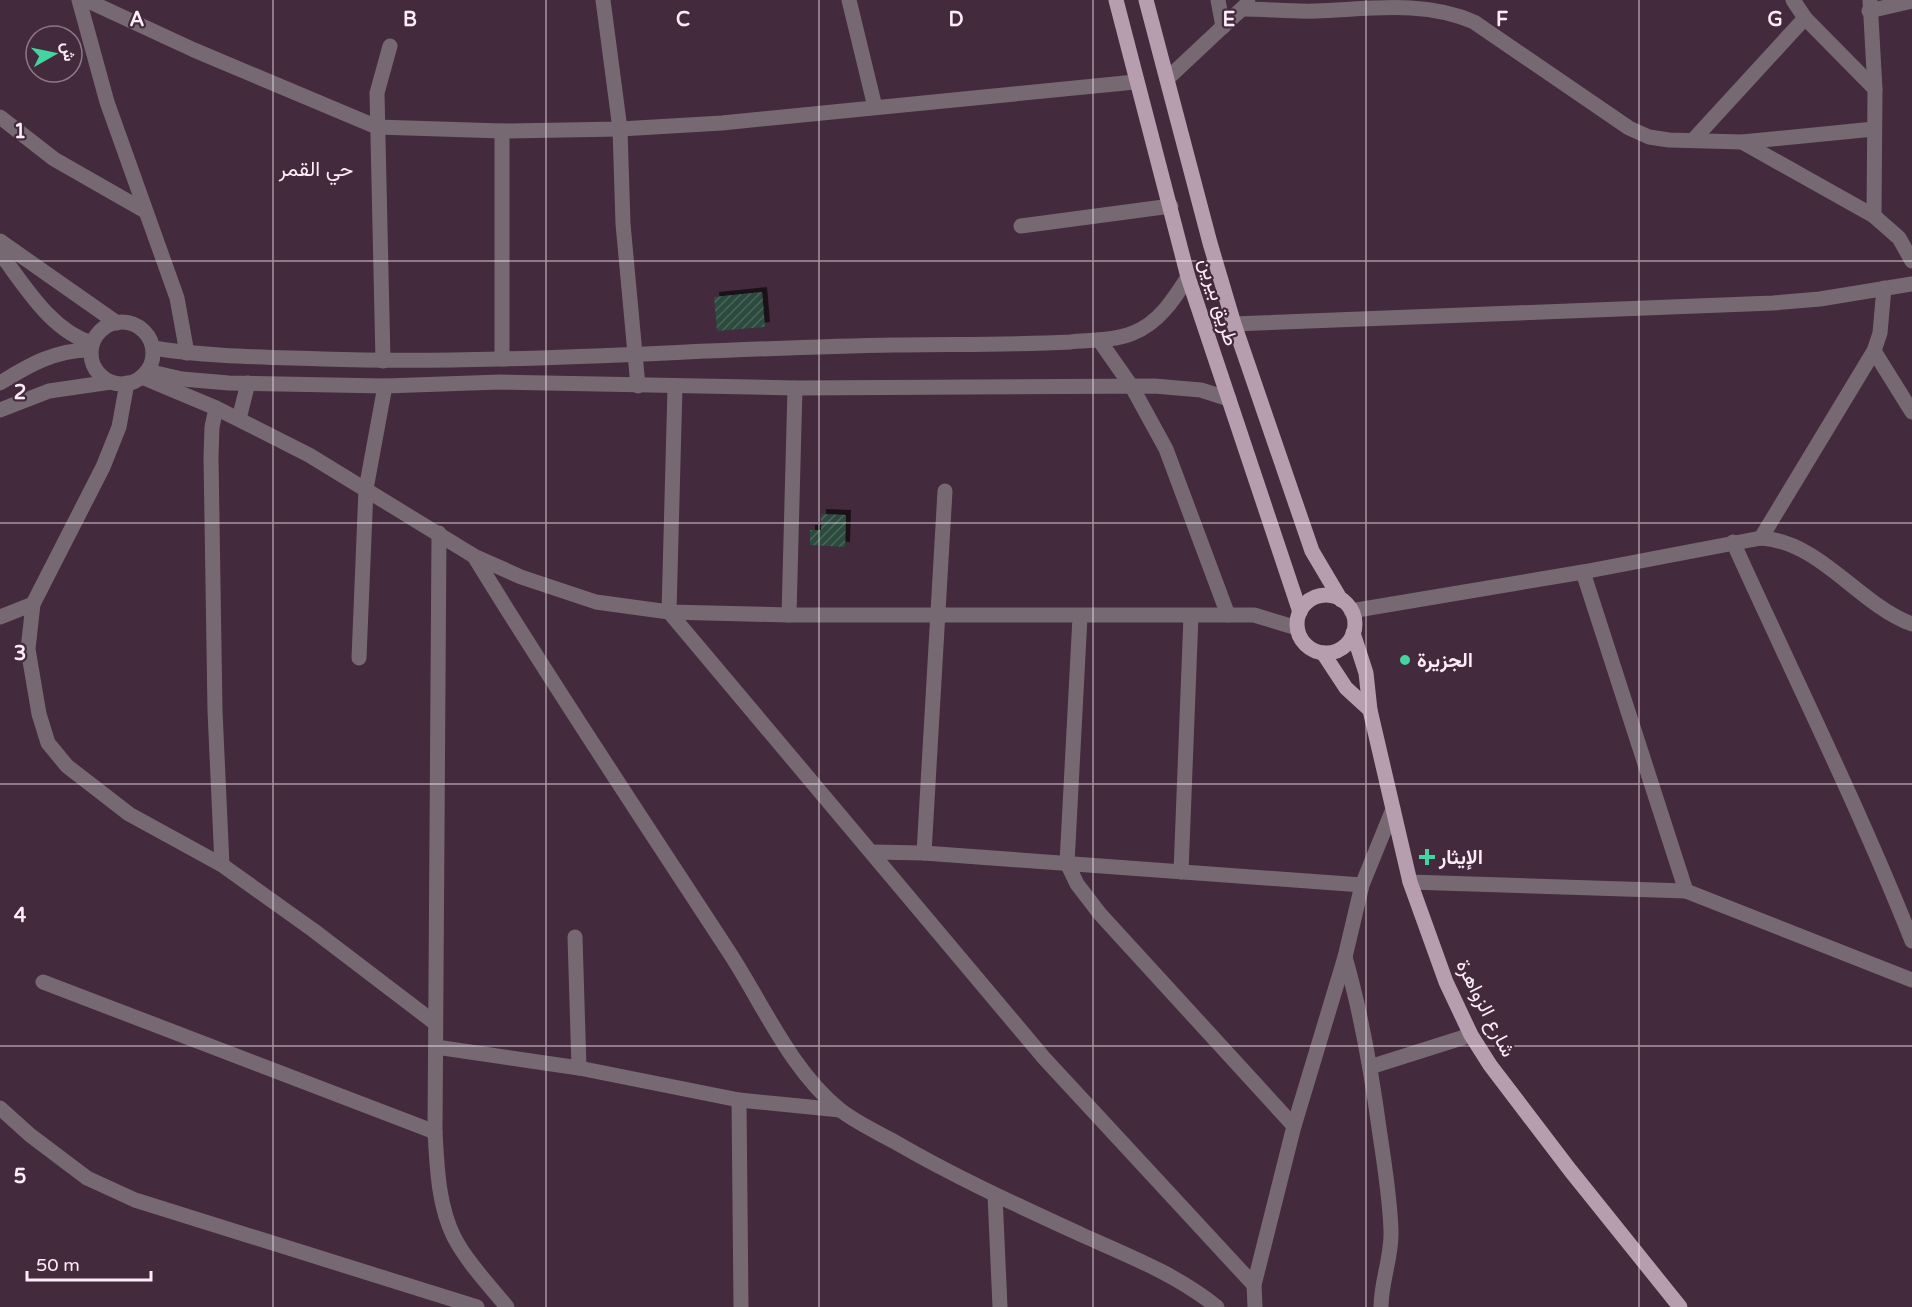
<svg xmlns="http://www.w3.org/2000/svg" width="1912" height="1307" viewBox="0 0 1912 1307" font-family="'Varela Round',Vazirmatn,sans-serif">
  <defs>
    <pattern id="building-hatch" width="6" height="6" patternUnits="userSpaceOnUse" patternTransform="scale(1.5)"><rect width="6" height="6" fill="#2b4b3d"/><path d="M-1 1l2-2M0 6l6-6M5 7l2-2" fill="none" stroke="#4b655a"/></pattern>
    <filter id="shadow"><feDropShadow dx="5" dy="-5" stdDeviation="0" flood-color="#0009"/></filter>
  </defs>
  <rect width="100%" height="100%" fill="#432a3c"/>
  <g fill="url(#building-hatch)" filter="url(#shadow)">
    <polygon points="762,292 765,327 717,331 714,297"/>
    <polygon points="821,514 846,515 845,547 810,545 810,530 821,530"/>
  </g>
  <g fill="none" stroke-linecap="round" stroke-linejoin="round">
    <g stroke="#766972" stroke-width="15">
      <polyline points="79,0 107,102 177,298 187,353"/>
      <polyline points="86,0 194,50 377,127 502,131 620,129 722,123 1135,82"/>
      <polyline points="603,0 620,129 623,224 638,386"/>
      <polyline points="849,0 875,107"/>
      <polyline points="1218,0 1223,27"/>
      <polyline points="1793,0 1805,18 1875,89"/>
      <polyline points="1870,0 1875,89 1874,216"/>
      <path d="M 1243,9 C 1267,9 1292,12 1316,11 C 1370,9 1424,0 1474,22 L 1629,128 L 1649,137 L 1669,140 L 1742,142 L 1874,129"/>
      <polyline points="1869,11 1912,1"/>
      <polyline points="1167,79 1248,3"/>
      <polyline points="0,117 54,159 145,211"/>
      <polyline points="1694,139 1805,18"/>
      <polyline points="1742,142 1874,216 1899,238 1912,261"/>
      <polyline points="1021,226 1171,206"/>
      <polyline points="0,241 117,323"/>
      <path d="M 0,253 C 25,286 51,331 92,343"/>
      <polyline points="1234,324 1773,303 1820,299 1912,284"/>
      <polyline points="1099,340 1132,387 1166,449 1228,615"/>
      <polyline points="1874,351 1912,412"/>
      <polyline points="502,359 502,131"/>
      <polyline points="383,361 377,93 390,46"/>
      <polyline points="142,377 216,408 309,455 474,556 521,577 596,602 669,612 789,615 1254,615 1297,628"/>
      <polyline points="675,387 669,612 1044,1058 1254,1285"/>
      <polyline points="216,408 212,427 211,457 215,711 222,865"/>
      <path d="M 439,533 L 435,1132 C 437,1166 438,1205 454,1237 C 467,1262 489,1285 507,1307"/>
      <polyline points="1761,538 1874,351 1880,333 1884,288"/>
      <path d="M 1733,542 C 1793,675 1858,805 1912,941"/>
      <path d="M 474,556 C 556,690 643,820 729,952 C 763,1004 790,1069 839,1109 C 855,1122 877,1132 895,1142 C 955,1177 1019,1206 1082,1235 C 1129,1256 1176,1274 1217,1307"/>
      <polyline points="1583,572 1686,891"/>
      <polyline points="33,604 28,649 39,714 48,743 67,766 129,814 222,865 313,930 435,1023"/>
      <path d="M 1351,611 L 1583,572 L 1761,538 C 1821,542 1858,604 1912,624"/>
      <polyline points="789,615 795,388"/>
      <polyline points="0,617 33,604 103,467 119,427 127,383"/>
      <polyline points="1080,617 1067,863 1077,884 1100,914 1294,1126"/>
      <polyline points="359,658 366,489 385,386"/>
      <polyline points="872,852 924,853 1362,885"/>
      <polyline points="924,853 945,491"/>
      <polyline points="1181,872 1191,616"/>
      <polyline points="1410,882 1686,891 1912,980"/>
      <polyline points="575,937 579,1068"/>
      <path d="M 1345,957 C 1362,1016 1372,1075 1380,1135 C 1385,1167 1390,1199 1391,1231 C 1392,1257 1381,1281 1381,1307"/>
      <polyline points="43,982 435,1132"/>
      <polyline points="436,1047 579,1068 739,1100 840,1110"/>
      <polyline points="1370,1067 1471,1035"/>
      <polyline points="739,1100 741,1307"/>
      <polyline points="0,1108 30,1135 87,1178 135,1200 477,1307"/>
      <polyline points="995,1195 1000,1307"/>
      <polyline points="1255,1307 1254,1285 1294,1126 1345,957 1362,885 1393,809"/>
    </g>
    <g stroke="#766972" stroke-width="15">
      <circle cx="122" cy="353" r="31"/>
      <path d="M 153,348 C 209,357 266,357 323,359 C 513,365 703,348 894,345 C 953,344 1011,345 1070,342 C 1090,340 1114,341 1133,333 C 1159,323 1174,299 1188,277"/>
      <polyline points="147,371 182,379 229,383 385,386 500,382 795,388 1154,386 1201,390 1229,399"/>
      <path d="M 0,383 C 29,365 55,350 90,350"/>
      <polyline points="0,410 49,391 111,382"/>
      <polyline points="239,419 248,383"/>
    </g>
    <g stroke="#b79eaf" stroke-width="15">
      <polyline points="1116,0 1188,277 1300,612"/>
      <polyline points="1146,0 1210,243 1234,324 1312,551 1341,600"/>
      <circle cx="1326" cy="624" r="29"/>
      <polyline points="1353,633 1366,673 1370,710 1410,882 1446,982 1471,1035 1490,1065 1570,1170 1680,1307"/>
      <polyline points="1323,653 1346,688 1370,710"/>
    </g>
  </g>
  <path fill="none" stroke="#fcecf7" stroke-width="1.5" stroke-opacity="0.55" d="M 273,0 L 273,1307M 546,0 L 546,1307M 819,0 L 819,1307M 1093,0 L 1093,1307M 1366,0 L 1366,1307M 1639,0 L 1639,1307M 0,261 L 1912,261M 0,523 L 1912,523M 0,784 L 1912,784M 0,1046 L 1912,1046"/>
  <g fill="#44d4a0" stroke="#432a3c" stroke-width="2">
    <circle cx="1405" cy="660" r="6"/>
    <path d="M1424 848h6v6h6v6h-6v6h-6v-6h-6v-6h6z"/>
  </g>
  <g text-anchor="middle" stroke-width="4.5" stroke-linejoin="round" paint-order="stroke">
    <g font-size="20" fill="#fcecf7" stroke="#432a3c">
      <text transform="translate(1219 302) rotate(73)" y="7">طريق بيرين</text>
      <text transform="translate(1486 1008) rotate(63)" y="7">شارع الزواهرة</text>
    </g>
    <g font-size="20" font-weight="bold" fill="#fcecf7" stroke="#432a3c" text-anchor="start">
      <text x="1417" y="667">الجزيرة</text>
      <text x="1439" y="864">الإيثار</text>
    </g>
    <g font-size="21" fill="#fcecf7" stroke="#432a3c">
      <text x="316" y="176">حي القمر</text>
    </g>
  </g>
  <g font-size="20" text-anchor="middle" font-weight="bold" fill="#fcecf7" stroke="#432a3c" stroke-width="4.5" stroke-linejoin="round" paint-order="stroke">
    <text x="137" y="26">A</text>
    <text x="410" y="26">B</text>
    <text x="683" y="26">C</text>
    <text x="956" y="26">D</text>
    <text x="1229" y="26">E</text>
    <text x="1502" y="26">F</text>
    <text x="1775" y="26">G</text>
    <text x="20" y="138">1</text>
    <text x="20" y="399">2</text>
    <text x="20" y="660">3</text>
    <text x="20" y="922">4</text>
    <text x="20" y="1183">5</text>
  </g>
  <g transform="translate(54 54) rotate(81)"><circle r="28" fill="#432a3c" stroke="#8d7887" stroke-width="1.5"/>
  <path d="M0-4.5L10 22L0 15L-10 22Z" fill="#44d4a0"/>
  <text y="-9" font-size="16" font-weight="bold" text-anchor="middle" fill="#fcecf7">ش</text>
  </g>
  <path d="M27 1271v9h124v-9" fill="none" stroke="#fcecf7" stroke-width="3"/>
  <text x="36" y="1271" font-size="18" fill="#fcecf7" stroke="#432a3c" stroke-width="4.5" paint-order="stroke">50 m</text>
</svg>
